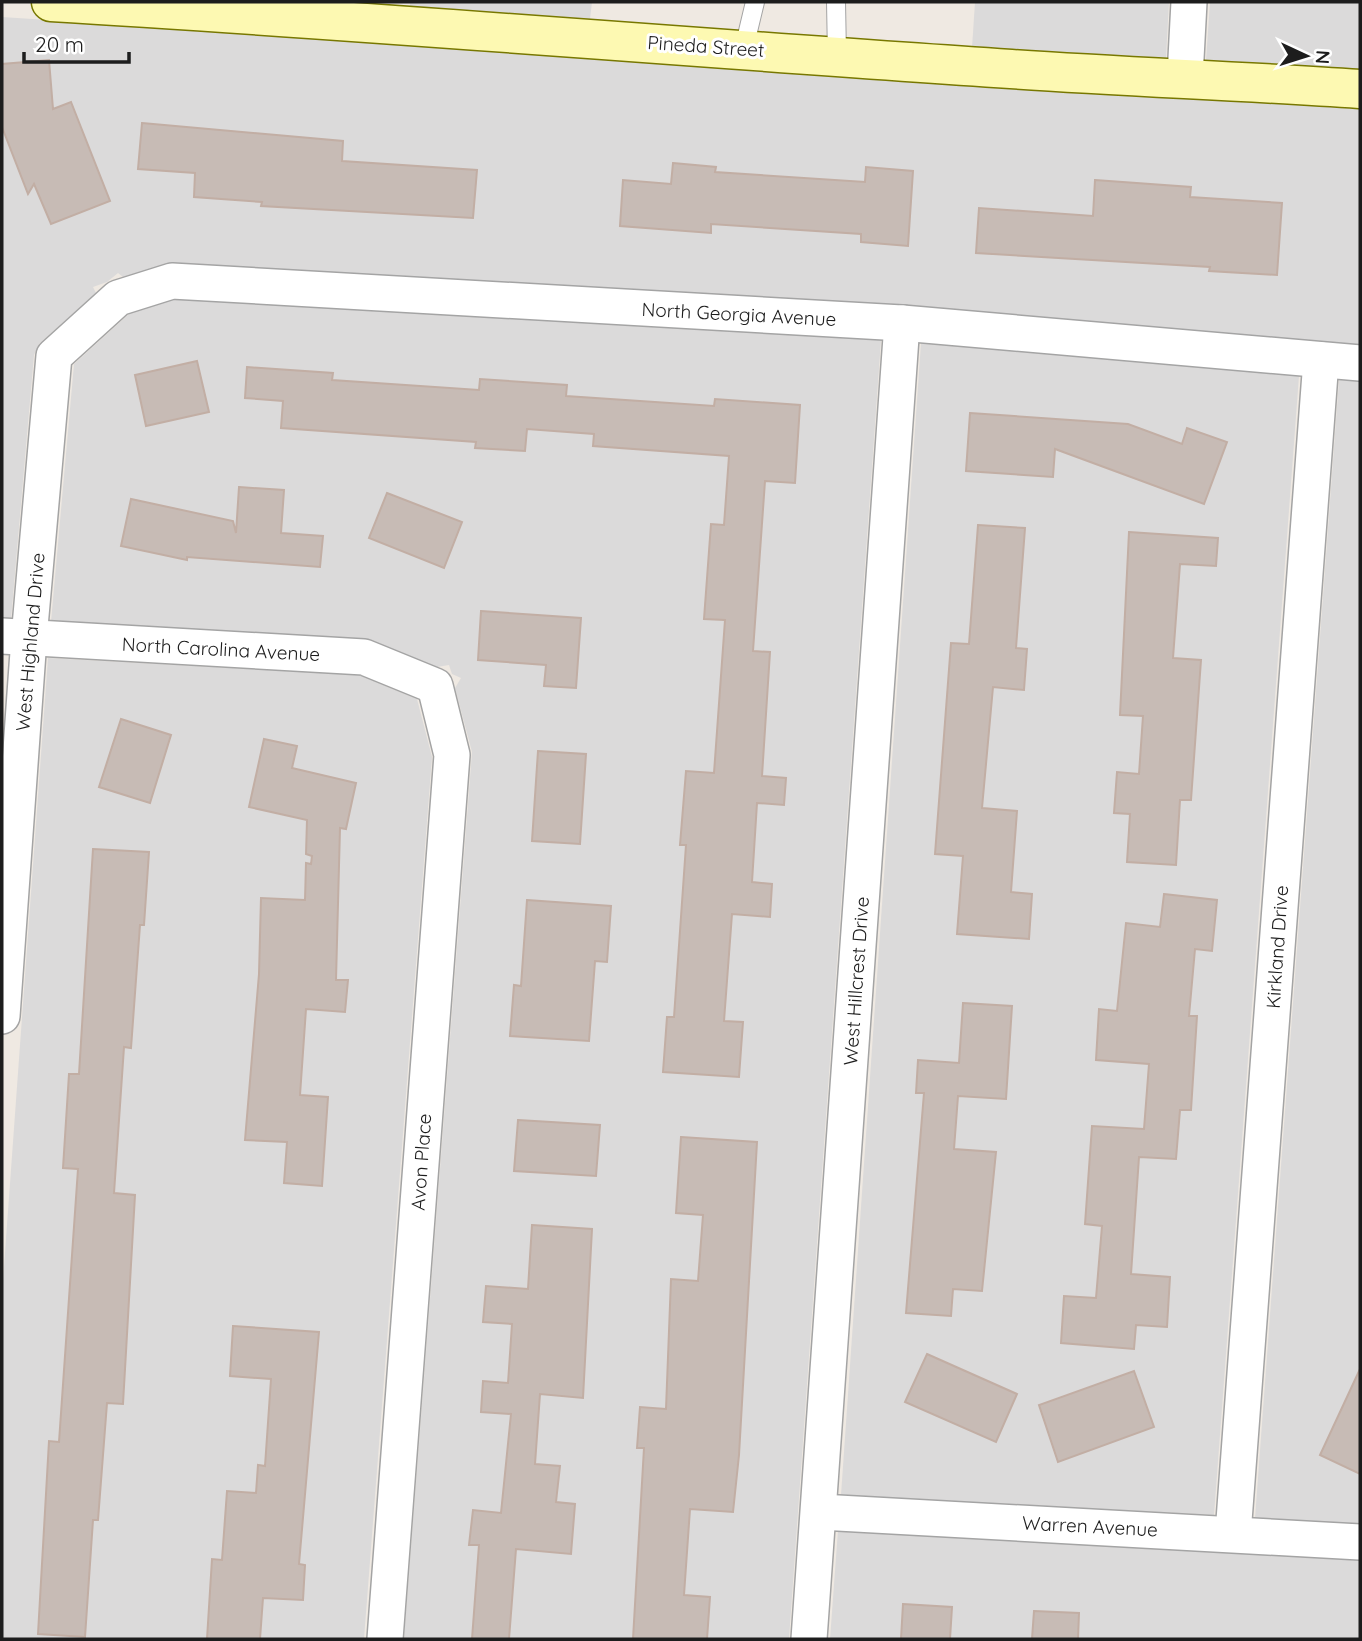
<svg xmlns="http://www.w3.org/2000/svg" width="1362" height="1641" viewBox="0 0 1362 1641" font-family="Quicksand,sans-serif">
  <rect width="100%" height="100%" fill="#efe9e2"/>
  <g fill="#dbdada">
    <polygon points="410,2 592,2 590,19 410,6"/>
    <polygon points="975,2 1169,2 1166,58 972,48"/>
    <polygon points="1210,2 1360,2 1360,71 1206,60"/>
    <polygon points="2,17 1360,107 1360,345 923,307 173,263 123,277 118,273 107,282 93,287 96,293 39,344 34,355 11,619 2,618"/>
    <polygon points="176,299 881,340 789,1639 404,1639 472,752 455,688 461,678 452,674 449,665 437,667 372,641 51,622 74,364 130,313"/>
    <polygon points="921,343 1299,376 1214,1515 841,1495"/>
    <polygon points="1339,380 1360,381 1360,1524 1255,1518"/>
    <polygon points="48,658 359,675 417,699 432,757 364,1639 2,1639 2,1294"/>
    <polygon points="838,1530 1360,1560 1360,1639 830,1639"/>
  </g>
  <g fill="#c7bbb5" stroke="#c2aea4" stroke-width="2">
    <polygon points="49,60 53,109 71,102 110,201 51,224 34,184 28,194 2,127 2,64"/>
    <polygon points="142,123 343,141 342,161 477,170 473,218 261,206 262,202 194,197 195,173 138,169"/>
    <polygon points="673,163 716,167 715,172 865,182 866,167 913,171 908,246 861,242 861,234 711,224 711,233 620,226 623,180 671,184"/>
    <polygon points="1095,180 1191,187 1190,197 1282,203 1277,275 1209,271 1210,267 976,253 979,208 1093,216"/>
    <polygon points="197,361 209,412 146,426 135,375"/>
    <polygon points="247,367 333,373 332,380 479,390 480,379 567,385 566,396 714,406 715,399 800,405 795,483 765,481 753,651 770,652 762,776 786,778 784,805 757,803 752,882 772,884 770,917 732,914 724,1021 743,1022 739,1077 663,1072 667,1017 674,1017 686,845 680,845 686,771 714,773 725,620 704,619 711,524 724,525 729,456 593,446 594,434 527,429 525,451 475,448 476,442 281,428 283,401 245,398"/>
    <polygon points="970,413 1128,424 1182,444 1187,428 1227,442 1204,504 1055,449 1053,477 966,471"/>
    <polygon points="239,487 284,490 281,533 323,536 320,567 187,557 187,560 121,546 131,499 233,521 236,533"/>
    <polygon points="387,493 462,522 444,568 369,538"/>
    <polygon points="978,525 1025,528 1016,648 1027,649 1024,690 993,687 982,808 1017,811 1011,892 1032,894 1029,939 957,934 963,856 935,854 951,643 969,644"/>
    <polygon points="1129,532 1218,538 1216,566 1180,564 1173,658 1201,660 1191,800 1180,800 1176,865 1127,862 1130,814 1114,813 1117,772 1139,774 1143,716 1120,715"/>
    <polygon points="481,611 581,618 576,688 544,686 546,665 478,660"/>
    <polygon points="121,719 171,735 150,803 99,787"/>
    <polygon points="264,739 297,746 292,768 356,783 346,829 340,828 336,980 348,980 345,1012 306,1009 300,1095 328,1097 322,1186 284,1183 287,1142 245,1140 259,974 261,898 305,900 306,863 311,864 312,856 306,854 307,820 249,807"/>
    <polygon points="538,751 586,754 580,844 532,841"/>
    <polygon points="93,849 149,852 144,925 140,925 131,1048 124,1047 114,1193 135,1195 123,1404 107,1403 98,1520 93,1520 85,1637 38,1634 49,1441 59,1442 78,1169 63,1168 69,1074 79,1074"/>
    <polygon points="1164,894 1217,900 1212,951 1195,949 1189,1016 1197,1016 1191,1110 1180,1110 1176,1159 1139,1157 1131,1274 1170,1277 1167,1327 1136,1325 1134,1349 1061,1343 1064,1296 1096,1298 1102,1226 1085,1224 1092,1126 1144,1129 1149,1064 1096,1060 1099,1009 1117,1011 1126,923 1160,927"/>
    <polygon points="527,900 611,906 607,962 595,961 589,1041 510,1036 514,985 521,986"/>
    <polygon points="963,1003 1012,1006 1006,1099 958,1096 954,1149 996,1152 982,1291 953,1289 951,1316 906,1313 924,1093 916,1093 918,1060 959,1063"/>
    <polygon points="518,1120 600,1125 596,1176 514,1171"/>
    <polygon points="681,1137 757,1142 739,1455 733,1512 690,1509 684,1595 710,1597 707,1639 633,1639 644,1448 637,1448 640,1407 666,1409 671,1279 698,1281 703,1215 676,1213"/>
    <polygon points="532,1225 592,1229 583,1398 540,1394 535,1464 560,1466 556,1502 575,1504 571,1554 516,1549 509,1639 472,1639 479,1545 469,1545 473,1510 501,1513 511,1414 481,1412 483,1381 508,1383 512,1324 483,1322 486,1286 528,1289"/>
    <polygon points="233,1326 319,1332 299,1564 305,1565 303,1600 263,1598 260,1639 207,1639 212,1559 222,1560 227,1491 256,1493 258,1465 265,1466 271,1379 230,1376"/>
    <polygon points="927,1354 1017,1394 996,1442 905,1402"/>
    <polygon points="1360,1369 1360,1474 1320,1455"/>
    <polygon points="1134,1371 1154,1427 1058,1462 1039,1405"/>
    <polygon points="903,1604 952,1607 950,1639 901,1639"/>
    <polygon points="1034,1611 1079,1613 1078,1639 1032,1639"/>
  </g>
  <g fill="none" stroke-linecap="round" stroke-linejoin="round">
    <g stroke="#a4a4a4" stroke-width="20">
      <g id="lane">
        <polyline points="836,2 837,55"/>
        <polyline points="744,48 755,2"/>
      </g>
    </g>
    <g stroke="#a4a4a4" stroke-width="38">
      <g id="street">
        <polyline points="1185,77 1189,2"/>
        <polyline points="2,636 364,657 435,686 452,755 385,1639"/>
        <polyline points="2,1016 29,638 54,356 118,298 172,281 902,323 1360,363"/>
        <polyline points="820,1512 1360,1542"/>
        <polyline points="1233,1534 1321,360"/>
        <polyline points="809,1639 902,323"/>
      </g>
    </g>
    <g stroke="#787800" stroke-width="41">
      <path id="secondary" d="M 51,2 C 371,21 691,48 1011,69 C 1128,77 1244,81 1360,89"/>
    </g>
    <use href="#lane" stroke="#fff" stroke-width="18"/>
    <use href="#street" stroke="#fff" stroke-width="35"/>
    <use href="#secondary" stroke="#fdf9b2" stroke-width="38"/>
  </g>
  <g text-anchor="middle" stroke-width="6" stroke-linejoin="round" paint-order="stroke">
    <g font-size="19" fill="#1d1d1d" stroke="#fff">
      <text transform="translate(706 46) rotate(4)" y="7">Pineda Street</text>
      <text transform="translate(739 314) rotate(3)" y="7">North Georgia Avenue</text>
      <text transform="translate(30 642) rotate(-85)" y="7">West Highland Drive</text>
      <text transform="translate(221 649) rotate(3)" y="7">North Carolina Avenue</text>
      <text transform="translate(1277 947) rotate(-86)" y="7">Kirkland Drive</text>
      <text transform="translate(856 981) rotate(-86)" y="7">West Hillcrest Drive</text>
      <text transform="translate(421 1162) rotate(-86)" y="7">Avon Place</text>
      <text transform="translate(1090 1526) rotate(3)" y="7">Warren Avenue</text>
    </g>
  </g>
  <rect width="1362" height="1641" fill="none" stroke="#1d1d1d" stroke-width="7"/>
  <g transform="translate(1306 56) rotate(94)" stroke="#ffffff" stroke-width="5" paint-order="stroke">
  <path d="M0-5L12 26L0 18L-12 26Z" fill="#1d1d1d"/>
  <text y="-10" font-size="19" font-weight="bold" text-anchor="middle" fill="#1d1d1d">N</text>
  </g>
  <path d="M24 52v10h105v-10" fill="none" stroke="#1d1d1d" stroke-width="3.5"/>
  <text x="35" y="52" font-size="21" fill="#1d1d1d" stroke="#ffffff" stroke-width="5" paint-order="stroke">20 m</text>
</svg>
